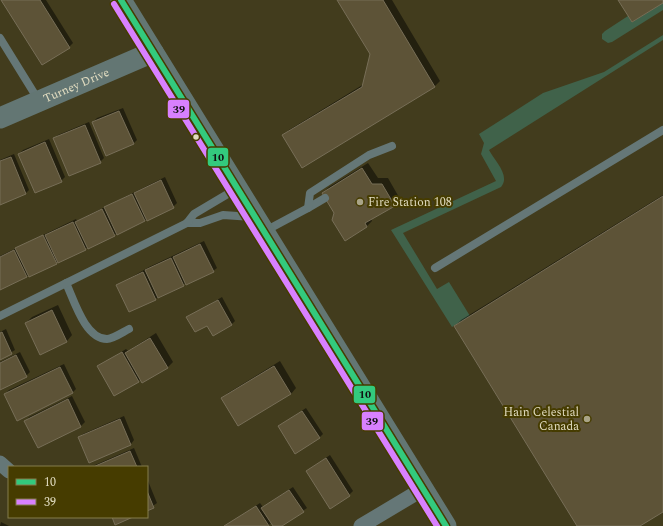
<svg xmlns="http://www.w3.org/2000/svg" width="663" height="526" viewBox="0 0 663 526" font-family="Spectral,serif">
  <rect width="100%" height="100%" fill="#423c1d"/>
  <g fill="#40624a">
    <polygon points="663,3 663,10 612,42 608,43 602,39 602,34 605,31 628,16 632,22"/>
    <path d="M 663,35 L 663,40 L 489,150 C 494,160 511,176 501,187 L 403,233 L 437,289 L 449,282 L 470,316 L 452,327 L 391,230 L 496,181 L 481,154 L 484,143 L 479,134 L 543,93 L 604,72 Z"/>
  </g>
  <g fill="#0007">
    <polygon points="2,0 46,0 73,43 69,47"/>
    <polygon points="338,0 392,0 440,81 435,86 302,167 284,136 289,130 364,84 371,54"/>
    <polygon points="123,108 137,140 133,144 93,122 97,118"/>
    <polygon points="89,122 104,158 100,162 54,139 58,135"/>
    <polygon points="49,139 65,177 61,181 19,154 23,150"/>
    <polygon points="14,154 29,190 26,193 0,204 0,160"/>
    <polygon points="368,163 378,178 388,178 400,199 394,205 371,218 372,221 367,226 345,240 335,213 323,193 329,187"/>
    <polygon points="165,177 177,203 173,207 0,289 0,256 76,219 77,221"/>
    <polygon points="663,195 663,510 638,526 578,526 455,326 461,320"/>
    <polygon points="204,241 217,268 213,271 186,283 155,299 118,285 149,267"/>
    <polygon points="222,297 235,321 231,325 208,324 188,317"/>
    <polygon points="58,305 72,335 67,341 41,354 26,323 32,317"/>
    <polygon points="6,329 15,350 0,359 0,332"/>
    <polygon points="156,333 173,362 167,368 138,381 99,366 126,349 128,351"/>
    <polygon points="20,352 30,372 26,376 0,389 0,362"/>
    <polygon points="280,361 296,388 291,394 222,398 228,393"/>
    <polygon points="64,364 76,389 72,393 5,394 9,390"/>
    <polygon points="72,396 85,422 81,426 38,447 26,421 29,417"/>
    <polygon points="306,408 323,434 319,438 279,426"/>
    <polygon points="124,416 134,440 131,444 79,438 83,434"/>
    <polygon points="134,448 142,467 93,467 95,465"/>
    <polygon points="330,455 353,491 349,495 307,471"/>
    <polygon points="148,481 157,503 147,510 147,482"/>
    <polygon points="293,487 307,508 280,526 274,526 272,522 268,526 226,526 260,503 263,507"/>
    <polygon points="1,522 9,526 0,526"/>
  </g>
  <g fill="#5d5337" stroke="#776e57">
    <polygon points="1,0 40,0 70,48 42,65"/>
    <polygon points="337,0 383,0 435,87 302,168 282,135 362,87 370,54"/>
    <polygon points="618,0 663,0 663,3 632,22"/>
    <polygon points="119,111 134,144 106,156 92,122"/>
    <polygon points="85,125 101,163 69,176 53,138"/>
    <polygon points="45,142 62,182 35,193 18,154"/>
    <polygon points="11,157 26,194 0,205 0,161"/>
    <polygon points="362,168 372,184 382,184 395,206 365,223 367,227 345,241 332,220 334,213 322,193"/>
    <polygon points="161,180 174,208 147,221 134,193"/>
    <polygon points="132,194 145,221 117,235 104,207"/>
    <polygon points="663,196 663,512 640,526 577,526 454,326"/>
    <polygon points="102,209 115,236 88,249 75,222"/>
    <polygon points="73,222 86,250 58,263 45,235"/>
    <polygon points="43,235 57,264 29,277 15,248"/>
    <polygon points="200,244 214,272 186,285 173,257"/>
    <polygon points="14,250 27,277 0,290 0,257"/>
    <polygon points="171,258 184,286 158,298 145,270"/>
    <polygon points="143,272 156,300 129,312 116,285"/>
    <polygon points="218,300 232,325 213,336 207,326 195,332 186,317"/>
    <polygon points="52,310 67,342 40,355 25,323"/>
    <polygon points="2,332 12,354 0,360 0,333"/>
    <polygon points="150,338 168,368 142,383 125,353"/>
    <polygon points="122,352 139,382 114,396 97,366"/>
    <polygon points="16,355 27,377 0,390 0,363"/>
    <polygon points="274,366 291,394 238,426 221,398"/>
    <polygon points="60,367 73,393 17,421 4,394"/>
    <polygon points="68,399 81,427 38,448 24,421"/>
    <polygon points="302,411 320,438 295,454 278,426"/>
    <polygon points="120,419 131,445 89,463 78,437"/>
    <polygon points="130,451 137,467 93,467"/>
    <polygon points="326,458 350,496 330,509 306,471"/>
    <polygon points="289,490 304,512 282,526 273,526 261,508"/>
    <polygon points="147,491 154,508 147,511"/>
    <polygon points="256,506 269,526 224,526"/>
    <polygon points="112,517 133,517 115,525"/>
  </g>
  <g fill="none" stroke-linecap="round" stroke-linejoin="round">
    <g stroke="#657777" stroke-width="8">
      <polyline points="0,38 39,101"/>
      <polyline points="308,208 325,198"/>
      <polyline points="187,223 200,223 223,215 252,217"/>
      <polyline points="265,231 308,208 310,193 369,155 392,146"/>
      <polyline points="435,268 663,130"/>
      <path d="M 66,283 C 74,300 85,339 107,339 C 113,339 123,332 129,329"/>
      <polyline points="0,316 187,223 194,214 236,189"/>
    </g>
    <g stroke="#657777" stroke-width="15">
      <polyline points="0,463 9,471"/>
      <polyline points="361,526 423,489"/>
    </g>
    <g stroke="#637673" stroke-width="21">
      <polyline points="121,0 446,526"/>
      <path id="s1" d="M 0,118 L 153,52"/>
    </g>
    <g stroke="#463c00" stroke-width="9">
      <polyline id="bus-1" points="121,0 446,526"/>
    </g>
    <g stroke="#463c00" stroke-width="9">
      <polyline id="bus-2" points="114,4 437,526"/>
    </g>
    <use href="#bus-1" stroke="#33ca7d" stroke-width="6"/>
    <use href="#bus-2" stroke="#d880ff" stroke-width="6"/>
  </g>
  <circle fill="#e1dcc0" stroke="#463c00" stroke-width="1.5" cx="196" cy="137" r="3.5"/>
  <g fill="#a9a487" stroke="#463c00" stroke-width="1.5">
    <circle cx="360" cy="202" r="4"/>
    <circle cx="587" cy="419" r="4"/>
  </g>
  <g text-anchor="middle" stroke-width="4" stroke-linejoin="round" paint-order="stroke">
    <g font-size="12" fill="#e1dcc0" stroke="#463c00">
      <text dy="4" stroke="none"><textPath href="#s1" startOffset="83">Turney Drive</textPath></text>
    </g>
    <g font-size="12" fill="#e1dcc0" stroke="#463c00" text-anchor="start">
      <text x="368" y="206">Fire Station 108</text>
      <text x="579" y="416" text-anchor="end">Hain Celestial<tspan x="579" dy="14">Canada</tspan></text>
    </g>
  </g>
  <g stroke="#463c00" stroke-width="1.5">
    <rect x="167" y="99" width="23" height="20" rx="4" fill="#d880ff"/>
    <rect x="207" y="147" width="22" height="20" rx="4" fill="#33ca7d"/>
    <rect x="353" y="385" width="23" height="19" rx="4" fill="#33ca7d"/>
    <rect x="361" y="411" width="23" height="20" rx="4" fill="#d880ff"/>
  </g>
  <g font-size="11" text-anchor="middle" font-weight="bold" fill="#111">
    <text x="179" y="113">39</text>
    <text x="218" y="161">10</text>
    <text x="365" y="398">10</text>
    <text x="372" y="425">39</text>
  </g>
  <rect x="8" y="466" width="140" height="52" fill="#463c00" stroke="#847c4d"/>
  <rect x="16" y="479" width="20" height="6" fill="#33ca7d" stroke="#847c4d"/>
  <text x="44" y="486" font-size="12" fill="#e1dcc0">10</text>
  <rect x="16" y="499" width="20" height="6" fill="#d880ff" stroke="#847c4d"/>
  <text x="44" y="506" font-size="12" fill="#e1dcc0">39</text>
</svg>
